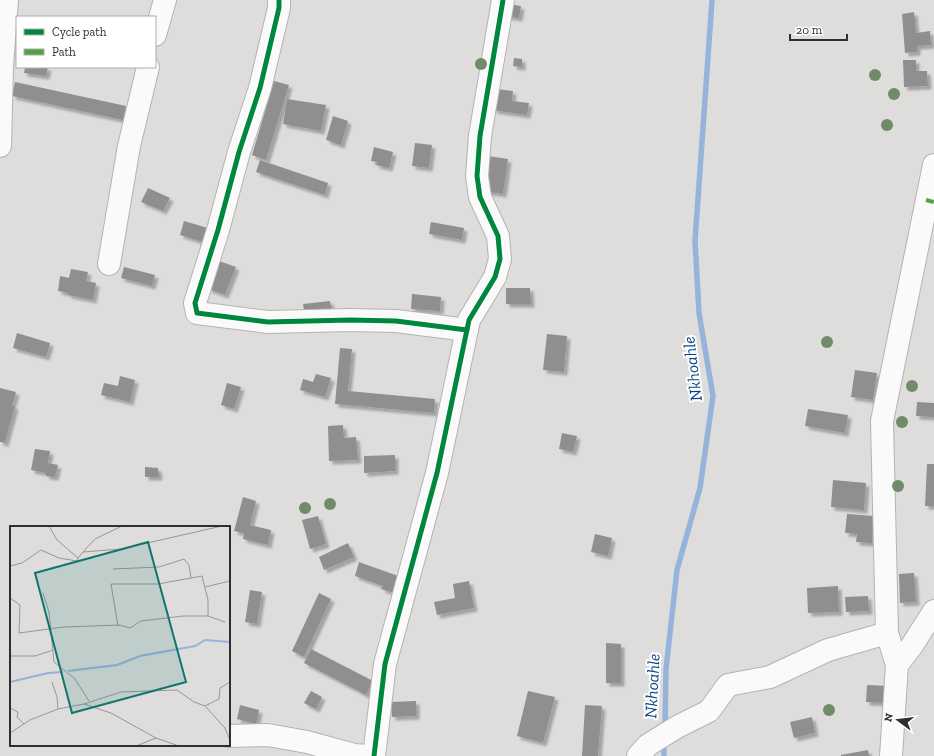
<svg xmlns="http://www.w3.org/2000/svg" width="934" height="756" viewBox="0 0 934 756" font-family="'Zilla Slab',serif">
  <defs>
    <filter id="shadow"><feDropShadow dx="3.5" dy="3.5" stdDeviation="1" flood-color="#0004"/></filter>
  </defs>
  <rect width="100%" height="100%" fill="#dfdddb"/>
  <g fill="none" stroke-linecap="round" stroke-linejoin="round">
    <g stroke="#96b3da" stroke-width="5.5">
      <polyline points="665,729 666,669 677,570 700,488 713,396 699,313 695,241 712,0"/>
      <polyline points="664,756 664,742"/>
    </g>
  </g>
  <g fill="#908e8f" filter="url(#shadow)">
    <polygon points="508,4 521,6 519,18 506,16"/>
    <polygon points="914,12 916,33 930,31 931,45 917,46 917,52 905,53 902,14"/>
    <polygon points="514,58 522,59 522,67 513,66"/>
    <polygon points="903,60 916,60 916,71 927,71 928,86 904,87"/>
    <polygon points="25,67 48,67 46,76 24,73"/>
    <polygon points="274,81 289,85 266,160 252,155"/>
    <polygon points="15,82 126,106 123,120 12,96"/>
    <polygon points="496,89 513,91 512,101 529,103 527,115 493,110"/>
    <polygon points="287,99 326,105 321,131 283,124"/>
    <polygon points="333,116 348,121 341,145 326,140"/>
    <polygon points="415,143 432,145 429,168 412,166"/>
    <polygon points="374,147 393,152 389,168 376,165 377,162 371,161"/>
    <polygon points="488,156 508,159 503,194 482,191"/>
    <polygon points="260,160 328,183 325,195 256,172"/>
    <polygon points="148,188 170,198 163,211 141,202"/>
    <polygon points="184,221 208,228 203,242 180,235"/>
    <polygon points="431,222 464,228 462,240 429,234"/>
    <polygon points="219,261 236,267 225,295 208,289"/>
    <polygon points="124,267 155,275 152,286 121,278"/>
    <polygon points="71,269 88,272 86,281 96,283 93,300 68,295 68,293 58,291 60,276 69,278"/>
    <polygon points="506,288 530,288 531,304 506,304"/>
    <polygon points="412,294 441,297 440,311 411,309"/>
    <polygon points="330,301 332,313 305,316 303,304"/>
    <polygon points="17,333 50,343 46,357 13,348"/>
    <polygon points="547,334 567,336 564,372 543,370"/>
    <polygon points="340,348 352,349 348,391 435,399 434,413 335,404"/>
    <polygon points="855,370 877,373 873,400 851,397"/>
    <polygon points="316,374 331,378 325,397 300,390 303,379 313,382"/>
    <polygon points="120,376 135,380 130,402 101,395 104,383 118,386"/>
    <polygon points="227,383 241,387 234,409 221,405"/>
    <polygon points="0,388 16,392 12,406 15,406 5,443 0,442"/>
    <polygon points="917,402 934,403 934,417 916,416"/>
    <polygon points="808,409 848,415 845,433 805,426"/>
    <polygon points="343,425 344,438 356,437 358,460 329,461 328,426"/>
    <polygon points="562,433 577,436 573,452 559,449"/>
    <polygon points="35,449 50,451 48,463 58,465 55,477 46,476 46,473 31,470"/>
    <polygon points="395,455 395,471 364,473 364,456"/>
    <polygon points="927,464 934,464 934,506 925,506"/>
    <polygon points="145,467 158,468 159,477 145,477"/>
    <polygon points="833,480 866,483 864,510 831,507"/>
    <polygon points="243,497 256,501 250,525 271,530 268,545 243,539 244,533 234,531"/>
    <polygon points="847,514 874,516 872,543 856,542 857,534 845,533"/>
    <polygon points="318,516 326,544 310,549 302,520"/>
    <polygon points="595,534 612,538 608,556 591,552"/>
    <polygon points="348,543 354,557 324,570 319,557"/>
    <polygon points="359,562 401,577 395,593 381,589 383,586 355,576"/>
    <polygon points="914,573 916,602 900,603 899,574"/>
    <polygon points="469,581 474,608 437,615 434,602 455,598 453,584"/>
    <polygon points="838,586 839,612 808,613 807,588"/>
    <polygon points="250,590 262,592 257,624 245,622"/>
    <polygon points="319,593 331,599 304,657 292,651"/>
    <polygon points="868,596 869,611 846,612 845,597"/>
    <polygon points="606,643 621,644 621,683 606,683"/>
    <polygon points="311,649 373,681 366,695 304,663"/>
    <polygon points="867,685 889,686 888,703 866,702"/>
    <polygon points="311,691 322,697 316,709 304,703"/>
    <polygon points="528,691 555,697 543,743 517,736"/>
    <polygon points="416,701 416,716 392,717 391,702"/>
    <polygon points="240,705 259,710 256,724 237,719"/>
    <polygon points="585,705 602,706 598,756 582,756"/>
    <polygon points="812,717 815,733 794,738 790,722"/>
    <polygon points="868,750 869,756 841,756 841,755"/>
  </g>
  <g fill="none" stroke-linecap="round" stroke-linejoin="round">
    <g stroke="#b5b3b1" stroke-width="24">
      <g id="minor">
        <polyline points="279,0 279,8 260,88 239,152 218,230 195,303 197,313 268,322 350,320 396,321 467,330"/>
        <polyline points="155,35 165,0"/>
        <polyline points="0,146 2,66 7,0"/>
        <polyline points="109,264 129,146 148,67"/>
        <polyline points="897,665 887,633 882,421 934,165"/>
        <polyline points="229,736 268,735 307,742 355,755 368,756"/>
        <polyline points="374,756 385,664 437,473 469,320 495,277 500,259 498,236 480,197 477,176 480,136 503,0"/>
        <polyline points="638,756 648,745 677,727 709,711 728,685 770,677 828,650 887,633"/>
        <polyline points="891,756 897,665 911,647 934,611"/>
      </g>
    </g>
    <use href="#minor" stroke="#fafafa" stroke-width="22"/>
    <polyline stroke="#52a443" stroke-width="4" stroke-dasharray="8 4" stroke-linecap="butt" points="926,200 934,202"/>
    <g stroke="#fff" stroke-width="8">
      <g id="cycleway">
        <polyline points="279,0 279,8 260,88 239,152 218,230 195,303 197,313 268,322 350,320 396,321 467,330"/>
        <polyline points="374,756 385,664 437,473 469,320 495,277 500,259 498,236 480,197 477,176 480,136 503,0"/>
      </g>
    </g>
    <use href="#cycleway" stroke="#00873e" stroke-width="5"/>
  </g>
  <g fill="#718a6a">
    <circle cx="481" cy="64" r="6"/>
    <circle cx="875" cy="75" r="6"/>
    <circle cx="894" cy="94" r="6"/>
    <circle cx="887" cy="125" r="6"/>
    <circle cx="827" cy="342" r="6"/>
    <circle cx="912" cy="386" r="6"/>
    <circle cx="902" cy="422" r="6"/>
    <circle cx="898" cy="486" r="6"/>
    <circle cx="330" cy="504" r="6"/>
    <circle cx="305" cy="508" r="6"/>
    <circle cx="829" cy="710" r="6"/>
  </g>
  <g text-anchor="middle" stroke-width="4" stroke-linejoin="round" paint-order="stroke">
    <g font-size="17" font-style="italic" fill="#084588" stroke="#fff">
      <text transform="translate(692 369) rotate(-97)" y="6">Nkhoahle</text>
      <text transform="translate(652 686) rotate(-87)" y="6">Nkhoahle</text>
    </g>
  </g>
  <g transform="translate(10 526)">
    <rect width="220" height="220" fill="#dfdddb"/>
    <path fill="none" stroke="#96b3da" stroke-width="2" d="M 58,145 L 107,139 L 130,130 L 185,120 L 195,114 L 220,116M 0,156 L 38,147 L 53,146"/>
    <path fill="none" stroke="#999796" stroke-width="1" d="M 39,0 L 47,14 L 68,32 L 73,26 L 111,23 L 212,0M 73,26 L 85,13 L 112,0M 0,40 L 12,37 L 31,24 L 49,32 L 67,35 L 68,32M 103,43 L 149,41 L 174,33 L 179,39 L 181,52M 195,61 L 220,55M 33,67 L 39,86 L 44,136 L 65,153 L 79,175M 0,72 L 10,79 L 9,107 L 54,101 L 109,99 L 120,102 L 131,95 L 173,90 L 198,90 L 215,96M 108,100 L 101,58 L 148,58 L 192,50 L 198,74 L 198,90M 0,130 L 25,130 L 43,124M 42,156 L 47,171 L 48,183M 74,178 L 111,166 L 167,164 L 184,176 L 195,180 L 215,202 L 220,214M 195,180 L 209,173 L 210,162 L 220,156M 0,182 L 8,186 L 7,191 L 14,198M 0,207 L 20,194 L 48,183 L 74,178 L 101,187 L 146,212 L 169,220M 126,220 L 146,212"/>
    <path fill="#0f766e" fill-opacity="0.15" stroke="#0f766e" stroke-width="2" d="M 138,16 L 176,156 L 62,187 L 25,47 Z"/>
    <rect width="220" height="220" fill="none" stroke="#312f2e" stroke-width="2"/>
  </g>
  <rect x="16" y="16" width="140" height="52" fill="#ffffff" stroke="#adacab"/>
  <rect x="24" y="29" width="20" height="6" fill="#00873e" stroke="#adacab"/>
  <text x="52" y="36" font-size="12" fill="#312f2e">Cycle path</text>
  <rect x="24" y="49" width="20" height="6" fill="#52a443" stroke="#adacab"/>
  <text x="52" y="56" font-size="12" fill="#312f2e">Path</text>
  <g transform="translate(898 720) rotate(285)" stroke="#ffffff" stroke-width="3" paint-order="stroke">
  <path d="M0-3L7 15L0 10L-7 15Z" fill="#312f2e"/>
  <text y="-6" font-size="11" font-weight="bold" text-anchor="middle" fill="#312f2e">N</text>
  </g>
  <path d="M790 34v6h57v-6" fill="none" stroke="#312f2e" stroke-width="2"/>
  <text x="796" y="34" font-size="12" fill="#312f2e" stroke="#ffffff" stroke-width="3" paint-order="stroke">20 m</text>
</svg>
